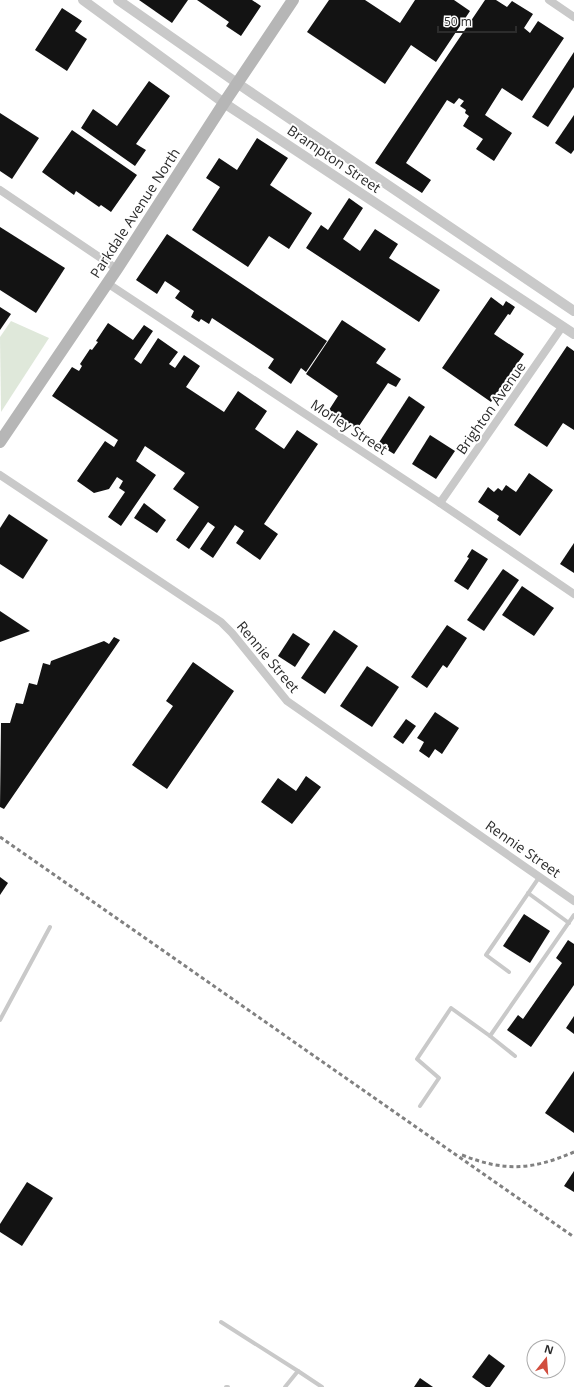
<svg xmlns="http://www.w3.org/2000/svg" width="574" height="1387" viewBox="0 0 574 1387" font-family="'Open Sans',sans-serif">
  <rect width="100%" height="100%" fill="#fff"/>
  <polygon fill="#dfe8da" points="11,321 49,338 1,412 0,337"/>
  <g fill="#131313">
    <polygon points="139,0 188,0 172,23"/>
    <polygon points="197,0 252,0 261,6 241,36 226,26 229,22"/>
    <polygon points="329,0 365,0 400,23 415,0 454,0 470,11 436,62 411,45 385,84 307,32"/>
    <polygon points="485,0 496,0 507,7 512,1 533,14 524,28 530,33 538,21 564,38 522,101 502,88 485,115 512,133 494,161 476,149 483,139 463,126 469,116 465,113 466,110 460,106 464,101 459,98 454,104 447,100 406,163 431,180 422,193 375,163"/>
    <polygon points="62,8 82,21 75,31 87,39 67,71 35,50"/>
    <polygon points="574,52 574,87 548,127 532,117"/>
    <polygon points="149,81 170,96 136,144 146,150 135,166 81,128 93,109 117,126"/>
    <polygon points="0,113 39,138 12,179 0,171"/>
    <polygon points="574,115 574,150 571,154 555,143"/>
    <polygon points="72,130 137,175 111,212 101,205 99,207 76,191 74,195 42,172"/>
    <polygon points="257,138 288,158 270,185 312,213 289,249 269,236 248,267 192,230 220,187 206,178 219,158 237,170"/>
    <polygon points="349,198 363,208 343,239 360,251 375,229 398,244 389,258 440,290 419,322 306,248 321,225 328,230"/>
    <polygon points="0,227 65,268 36,313 0,290"/>
    <polygon points="167,234 327,341 306,372 301,368 291,384 268,368 274,359 212,318 209,324 201,319 199,322 191,317 194,311 175,298 180,291 165,281 157,294 136,280"/>
    <polygon points="491,297 503,306 506,301 515,307 510,315 508,314 494,334 524,354 491,402 442,368"/>
    <polygon points="0,307 11,314 0,330"/>
    <polygon points="342,320 386,349 376,363 401,379 396,387 388,383 357,429 329,410 338,396 306,374"/>
    <polygon points="108,323 133,340 144,325 153,331 134,359 141,364 158,338 178,352 169,364 175,368 184,355 200,366 186,387 224,412 238,391 267,411 255,429 284,449 297,430 318,444 264,524 278,534 260,560 236,543 244,531 235,525 213,558 200,549 215,527 208,522 189,549 176,540 199,507 173,489 185,473 145,446 136,461 156,475 121,526 108,517 125,492 119,488 123,481 117,477 109,489 94,493 77,481 105,441 114,447 118,440 52,396 72,367 79,371 82,366 80,364 90,349 92,350 98,342 96,341"/>
    <polygon points="567,346 574,351 574,430 563,423 547,447 514,425"/>
    <polygon points="409,396 425,407 394,454 378,444"/>
    <polygon points="430,435 455,451 436,479 412,464"/>
    <polygon points="529,473 553,490 520,536 497,520 499,516 478,502 488,487 494,492 498,488 502,491 506,485 516,492"/>
    <polygon points="144,503 166,520 157,533 134,518"/>
    <polygon points="9,514 48,540 23,579 0,564 0,528"/>
    <polygon points="574,543 574,573 560,564"/>
    <polygon points="472,549 488,559 468,590 454,581 469,558 467,557"/>
    <polygon points="503,569 519,580 484,631 467,620"/>
    <polygon points="522,586 554,608 534,636 502,615"/>
    <polygon points="0,611 30,631 0,642"/>
    <polygon points="447,625 467,638 447,668 443,665 427,688 411,677"/>
    <polygon points="334,630 358,646 325,694 301,678"/>
    <polygon points="293,633 310,644 295,667 278,656"/>
    <polygon points="114,637 120,640 4,809 0,807 1,723 10,723 16,703 23,704 29,683 37,685 43,663 50,665 51,661 104,641 109,644"/>
    <polygon points="193,662 234,691 167,789 132,765 173,706 166,701"/>
    <polygon points="367,666 399,687 372,727 340,706"/>
    <polygon points="435,712 459,728 442,754 435,749 429,758 419,751 424,742 417,738"/>
    <polygon points="406,719 416,726 403,744 393,737"/>
    <polygon points="306,776 321,787 292,824 261,802 278,778 296,791"/>
    <polygon points="0,877 8,883 0,895"/>
    <polygon points="524,914 550,931 530,963 503,946"/>
    <polygon points="568,940 574,944 574,985 531,1047 507,1030 518,1015 523,1019 562,963 556,958"/>
    <polygon points="574,1016 574,1034 566,1028"/>
    <polygon points="574,1071 574,1133 545,1113"/>
    <polygon points="574,1171 574,1192 564,1186"/>
    <polygon points="27,1182 53,1198 22,1246 0,1232 0,1224"/>
    <polygon points="489,1354 505,1366 490,1387 486,1387 472,1377"/>
    <polygon points="420,1378 433,1387 414,1387"/>
  </g>
  <g fill="none" stroke-linecap="round" stroke-linejoin="round">
    <g stroke="#c9c9c9" stroke-width="4">
      <polyline points="528,893 569,923"/>
      <polyline points="509,972 486,955 540,876"/>
      <polyline points="0,1020 50,927"/>
      <polyline points="490,1036 515,1056"/>
      <polyline points="420,1106 439,1078 417,1059 451,1008 490,1036 574,915"/>
      <polyline points="221,1322 298,1371 285,1387"/>
      <polyline points="298,1371 322,1387"/>
      <polyline points="226,1387 228,1387"/>
    </g>
    <g stroke="#c9c9c9" stroke-width="8">
      <polyline points="549,0 574,17"/>
      <polyline points="0,190 117,269"/>
      <polyline points="107,283 440,503 574,594"/>
      <polyline points="0,475 221,622 232,633 287,701 574,901"/>
      <polyline points="440,503 562,327"/>
    </g>
    <g stroke="#c9c9c9" stroke-width="10">
      <polyline points="83,0 224,103 574,334"/>
      <polyline points="118,0 237,83 574,311"/>
    </g>
    <polyline stroke="#b6b6b6" stroke-width="12" points="0,442 117,269 224,103 293,0"/>
    <g stroke="#818181" stroke-width="3" stroke-dasharray="4 3" stroke-linecap="butt">
      <polyline points="0,837 574,1237"/>
      <path d="M 462,1155 C 505,1172 532,1170 574,1152"/>
    </g>
  </g>
  <g text-anchor="middle" stroke-width="4" stroke-linejoin="round" paint-order="stroke">
    <g font-size="14" fill="#2c2c2c" stroke="#fff">
      <text transform="translate(334 159) rotate(34)" y="5">Brampton Street</text>
      <text transform="translate(135 213) rotate(-57)" y="5">Parkdale Avenue North</text>
      <text transform="translate(491 408) rotate(-55)" y="5">Brighton Avenue</text>
      <text transform="translate(349 427) rotate(33)" y="5">Morley Street</text>
      <text transform="translate(268 657) rotate(50)" y="5">Rennie Street</text>
      <text transform="translate(523 849) rotate(35)" y="5">Rennie Street</text>
    </g>
  </g>
  <g transform="translate(546 1359) rotate(17)"><circle r="19" fill="#ffffff" stroke="#ababab"/>
  <path d="M0-3L7 15L0 10L-7 15Z" fill="#d14e3f"/>
  <text y="-6" font-size="11" font-weight="bold" text-anchor="middle" fill="#2c2c2c">N</text>
  </g>
  <path d="M438 26v6h78v-6" fill="none" stroke="#2c2c2c" stroke-width="2"/>
  <text x="444" y="26" font-size="12" fill="#2c2c2c" stroke="#ffffff" stroke-width="3" paint-order="stroke">50 m</text>
</svg>
